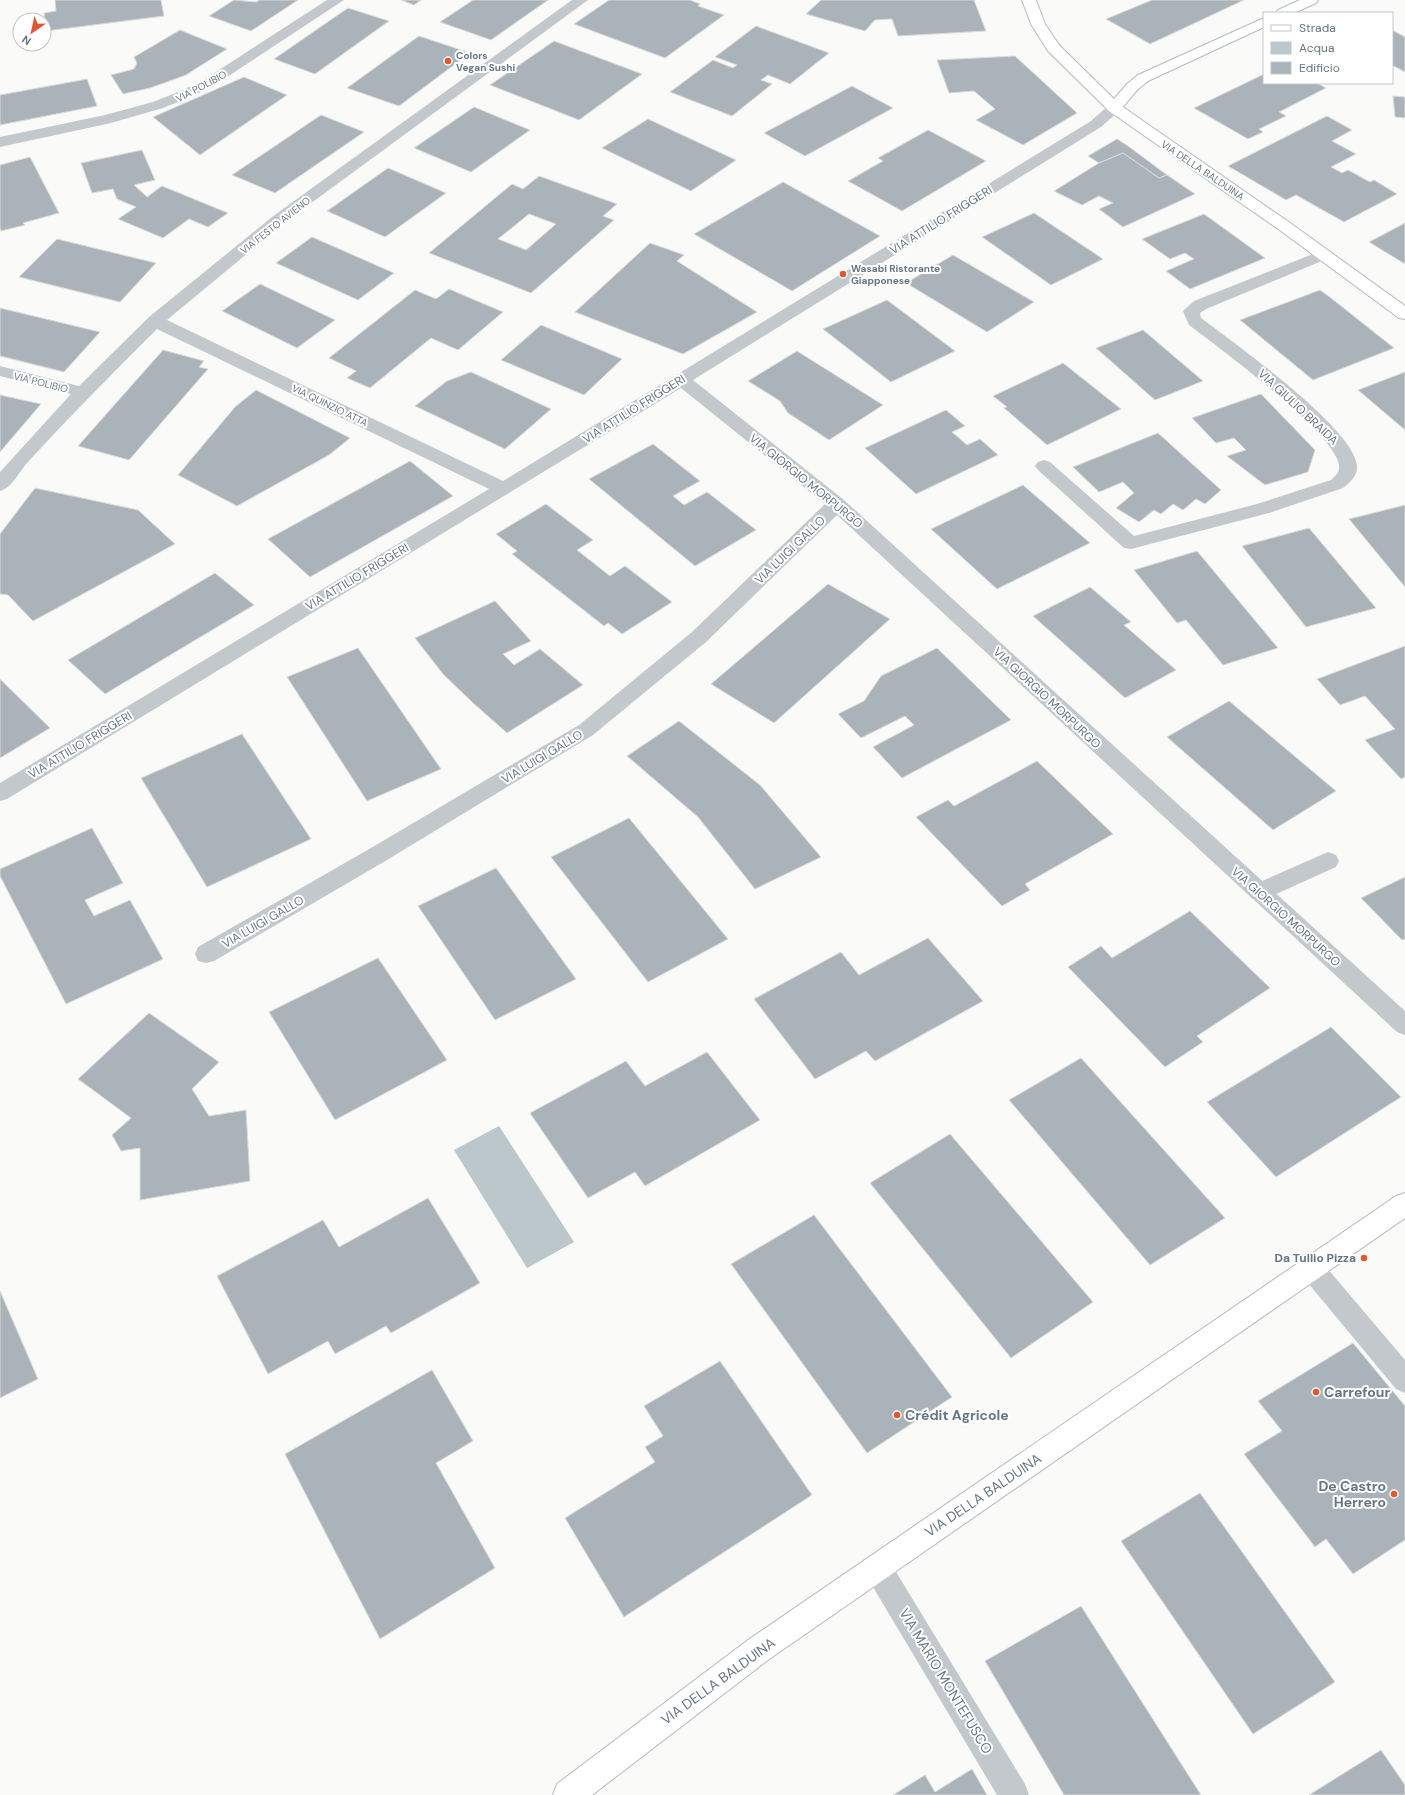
<svg xmlns="http://www.w3.org/2000/svg" width="1405" height="1795" viewBox="0 0 1405 1795" font-family="'DM Sans',sans-serif">
  <rect width="100%" height="100%" fill="#fafaf8"/>
  <polygon fill="#bbc7cb" points="499,1126 574,1242 527,1268 454,1150"/>
  <g fill="#aab3b9" stroke="#dcdcda" fill-rule="evenodd">
    <polygon points="55,0 161,0 164,16 46,31 44,13 56,11"/>
    <polygon points="234,0 257,2 259,0 298,0 251,31 209,16"/>
    <polygon points="401,0 421,0 414,5"/>
    <polygon points="473,0 548,0 491,40 440,22"/>
    <polygon points="609,0 690,0 700,4 698,6 724,15 665,58 574,24"/>
    <polygon points="821,0 974,0 986,31 898,36 892,19 875,20 865,31 806,14"/>
    <polygon points="1152,0 1244,0 1150,44 1106,19"/>
    <polygon points="348,8 389,21 315,74 274,59"/>
    <polygon points="756,26 829,53 790,84 768,75 761,80 772,84 732,116 670,92 713,60 733,68 737,65 715,57"/>
    <polygon points="180,30 227,49 186,75 150,88 123,94 111,75 134,69 137,63 134,57"/>
    <polygon points="1392,30 1405,37 1405,72 1392,65"/>
    <polygon points="419,36 470,53 399,106 347,88"/>
    <polygon points="554,41 642,74 579,120 490,85"/>
    <polygon points="1015,56 1077,113 1023,145 976,120 995,109 974,91 949,93 937,60"/>
    <polygon points="1264,74 1264,83 1317,83 1326,88 1279,112 1286,116 1259,129 1263,132 1248,139 1194,108"/>
    <polygon points="244,77 287,95 200,155 153,117"/>
    <polygon points="87,79 97,106 0,125 0,95"/>
    <polygon points="852,86 893,108 805,156 764,133"/>
    <polygon points="1393,96 1405,97 1405,118 1395,117"/>
    <polygon points="474,107 530,130 471,172 414,148"/>
    <polygon points="321,115 364,132 275,193 232,175"/>
    <polygon points="1327,116 1352,130 1332,141 1356,154 1331,167 1342,173 1348,170 1370,182 1374,180 1397,194 1344,222 1296,195 1286,200 1228,166"/>
    <polygon points="648,119 736,160 691,191 602,148"/>
    <polygon points="928,130 986,161 902,211 848,181 883,161 878,158"/>
    <polygon points="1117,139 1128,146 1167,175 1159,178 1123,153 1099,163 1088,156"/>
    <polygon points="142,150 155,180 134,185 147,197 162,186 228,213 208,227 189,219 163,238 118,219 136,207 117,199 113,189 92,193 81,163"/>
    <polygon points="1123,153 1159,178 1167,175 1195,194 1123,227 1099,209 1113,203 1099,196 1082,205 1054,191 1099,163"/>
    <polygon points="30,157 59,213 23,223 25,225 1,231 0,228 0,165"/>
    <polygon points="388,168 446,193 385,237 327,211"/>
    <path d="M 539,176 L 617,204 L 603,216 L 614,220 L 531,293 L 429,253 L 512,184 L 523,189 ZM 529,214 L 556,224 L 526,250 L 498,239 Z"/>
    <polygon points="783,182 880,236 792,291 694,234"/>
    <polygon points="1034,213 1103,259 1051,285 982,237"/>
    <polygon points="1204,214 1265,258 1190,289 1166,271 1194,259 1185,253 1170,259 1142,239"/>
    <polygon points="1405,223 1405,264 1369,242"/>
    <polygon points="312,237 394,273 358,300 276,263"/>
    <polygon points="57,239 156,263 120,302 19,277"/>
    <polygon points="650,243 684,255 677,261 757,312 683,354 575,312"/>
    <polygon points="953,255 1034,302 987,332 906,283"/>
    <polygon points="260,284 335,320 297,348 222,311"/>
    <polygon points="449,289 503,312 458,350 431,338 370,388 347,378 356,371 329,358 415,290 436,299"/>
    <polygon points="1320,290 1331,298 1394,348 1313,380 1240,320"/>
    <polygon points="887,300 955,351 891,382 823,329"/>
    <polygon points="0,308 100,332 64,372 0,356"/>
    <polygon points="541,325 622,359 584,395 501,360"/>
    <polygon points="1143,330 1203,381 1155,400 1096,348"/>
    <polygon points="163,350 204,361 199,367 208,369 129,460 78,446"/>
    <polygon points="797,351 883,405 829,440 788,413 780,401 748,381"/>
    <polygon points="1063,363 1121,409 1047,445 1004,408 1007,407 993,396"/>
    <polygon points="471,372 551,409 505,449 415,406 447,381"/>
    <polygon points="1405,372 1405,430 1358,390"/>
    <polygon points="256,390 350,438 329,455 237,506 178,475 235,407"/>
    <polygon points="1261,394 1315,450 1308,472 1265,485 1227,456 1246,450 1234,438 1216,443 1192,418"/>
    <polygon points="0,395 41,404 0,452"/>
    <polygon points="946,410 965,426 952,432 967,445 980,439 998,455 916,494 865,448"/>
    <polygon points="1158,433 1221,490 1205,504 1196,499 1183,510 1173,504 1161,514 1154,510 1139,522 1116,508 1134,493 1123,482 1099,492 1073,467"/>
    <polygon points="653,444 700,481 673,496 684,505 707,492 756,530 695,566 589,479"/>
    <polygon points="410,461 453,496 310,577 268,539"/>
    <polygon points="1023,485 1090,543 997,589 931,529"/>
    <polygon points="35,488 138,510 175,544 33,621 8,595 0,594 0,534"/>
    <polygon points="546,504 593,540 577,550 610,576 625,566 672,602 622,634 608,623 604,626 512,554 517,551 496,534"/>
    <polygon points="1405,505 1405,587 1349,519"/>
    <polygon points="1309,528 1376,608 1306,627 1242,546"/>
    <polygon points="1197,551 1278,648 1223,665 1186,620 1177,623 1134,570"/>
    <polygon points="215,573 254,605 105,694 68,660"/>
    <polygon points="828,584 890,619 774,723 711,684"/>
    <polygon points="1090,587 1131,622 1124,625 1176,670 1125,698 1033,616"/>
    <polygon points="495,601 531,641 503,654 514,665 540,649 583,685 507,733 472,702 443,674 415,638"/>
    <polygon points="1405,646 1405,777 1401,779 1365,740 1395,729 1365,696 1340,705 1317,679"/>
    <polygon points="358,648 441,769 367,801 287,677"/>
    <polygon points="937,648 1011,720 902,778 873,747 914,725 905,716 861,738 838,714 864,701 881,676"/>
    <polygon points="0,679 50,728 0,758"/>
    <polygon points="1229,701 1336,791 1273,830 1167,737"/>
    <polygon points="679,721 760,785 821,857 755,889 698,817 627,756"/>
    <polygon points="242,734 311,839 207,887 141,778"/>
    <polygon points="1037,761 1113,834 1025,884 1030,890 1002,906 916,817 948,800 954,806"/>
    <polygon points="629,818 728,939 648,982 551,857"/>
    <polygon points="92,828 123,883 85,900 94,916 130,900 163,959 66,1004 0,876 0,869"/>
    <polygon points="496,868 576,979 495,1020 418,906"/>
    <polygon points="1405,877 1405,939 1402,940 1361,898"/>
    <polygon points="1190,911 1270,988 1197,1036 1203,1042 1165,1067 1068,967 1101,946 1112,958"/>
    <polygon points="928,938 983,1001 875,1061 866,1051 815,1079 754,999 841,952 859,975"/>
    <polygon points="378,958 447,1060 335,1120 269,1012"/>
    <polygon points="149,1013 219,1062 192,1089 209,1116 246,1110 250,1181 140,1200 140,1148 121,1151 112,1135 131,1118 78,1079"/>
    <polygon points="1331,1027 1401,1097 1276,1177 1207,1102"/>
    <polygon points="707,1052 760,1120 645,1186 635,1172 588,1198 530,1113 626,1061 645,1086"/>
    <polygon points="1081,1058 1225,1218 1150,1265 1009,1100"/>
    <polygon points="950,1134 1093,1302 1011,1358 870,1183"/>
    <polygon points="428,1198 480,1283 391,1333 386,1326 335,1354 328,1341 268,1374 217,1276 323,1220 339,1247"/>
    <polygon points="814,1215 952,1397 867,1453 731,1264"/>
    <polygon points="0,1291 38,1379 0,1398"/>
    <polygon points="1353,1343 1405,1406 1405,1540 1353,1574 1326,1539 1315,1547 1244,1454 1282,1431 1258,1401"/>
    <polygon points="720,1361 812,1495 624,1617 565,1518 655,1462 645,1447 663,1436 644,1406"/>
    <polygon points="432,1370 473,1441 436,1463 495,1568 380,1639 285,1454"/>
    <polygon points="1200,1493 1335,1682 1253,1734 1121,1541"/>
    <polygon points="1081,1606 1201,1795 1064,1795 985,1661"/>
    <polygon points="1381,1750 1405,1785 1405,1795 1309,1795"/>
    <polygon points="972,1769 987,1795 893,1795 925,1775 935,1792"/>
  </g>
  <g fill="none" stroke-linecap="round" stroke-linejoin="round">
    <g stroke="#b3babf" stroke-width="2">
      <g id="secondary">
        <polygon points="1022,0 1036,0 1045,24 1059,45 1114,99 1127,84 1138,75 1264,18 1264,27 1148,81 1137,90 1123,107 1293,225 1405,306 1405,319 1399,318 1281,231 1109,111 1048,51 1031,24"/>
        <polygon points="1300,0 1318,0 1316,3 1294,13 1276,13 1278,10"/>
        <polygon points="1405,1193 1405,1218 768,1660 592,1795 553,1795 557,1784 748,1640 1396,1196"/>
      </g>
    </g>
    <polygon fill="#c3c8cc" fill-rule="evenodd" points="1328,852 1336,855 1339,861 1336,867 1267,898 1259,901 1251,898 1248,892 1251,886"/>
    <g fill="#c3c8cc" fill-rule="evenodd">
      <polygon points="327,0 344,0 212,87 188,98 163,108 111,123 0,147 0,137 105,115 153,102 178,92 202,81"/>
      <path d="M 572,0 L 588,0 L 284,223 L 167,320 L 503,481 L 1091,121 L 1109,105 L 1119,105 L 1121,108 L 1119,111 L 1101,127 L 693,380 L 844,500 L 1405,1011 L 1405,1035 L 1397,1032 L 837,515 L 706,642 L 593,735 L 387,860 L 214,961 L 206,963 L 198,961 L 195,954 L 198,947 L 371,848 L 579,725 L 692,632 L 825,504 L 681,388 L 7,799 L 0,801 L 0,783 L 489,489 L 157,329 C 113,373 69,417 27,463 C 19,472 12,488 0,491 L 0,472 L 71,394 L 0,376 L 0,366 L 79,386 L 149,317 L 272,217 Z"/>
      <path d="M 1323,250 L 1329,252 L 1331,255 L 1329,258 L 1206,309 L 1200,313 L 1201,318 C 1233,342 1355,429 1357,466 C 1358,475 1350,483 1343,488 L 1269,513 L 1131,549 L 1124,548 L 1038,470 L 1035,466 L 1038,462 L 1044,460 L 1050,462 L 1134,536 L 1257,504 L 1331,480 C 1336,475 1340,473 1339,465 C 1335,433 1218,347 1189,325 L 1183,311 L 1194,301 Z"/>
      <polygon points="1312,1257 1321,1261 1405,1360 1405,1393 1396,1389 1303,1277 1299,1269 1303,1261"/>
      <polygon points="877,1553 887,1557 1025,1784 1029,1795 997,1795 867,1577 863,1567 867,1557"/>
    </g>
    <use href="#secondary" fill="#fff" fill-rule="evenodd"/>
  </g>
  <g fill="#e4572e" stroke="#fff" stroke-width="1.5">
    <circle cx="448" cy="61" r="4"/>
    <circle cx="843" cy="274" r="4"/>
    <circle cx="1364" cy="1258" r="4"/>
    <circle cx="1316" cy="1392" r="4"/>
    <circle cx="897" cy="1415" r="4"/>
    <circle cx="1394" cy="1494" r="4"/>
  </g>
  <g text-anchor="middle" stroke-width="4" stroke-linejoin="round" paint-order="stroke">
    <g font-size="10" font-weight="bold" fill="#657683" stroke="#fff" text-anchor="start">
      <text x="456" y="59">Colors<tspan x="456" dy="12">Vegan Sushi</tspan></text>
      <text x="851" y="272">Wasabi Ristorante<tspan x="851" dy="12">Giapponese</tspan></text>
    </g>
    <g font-size="10" fill="#657683" stroke="#fff">
      <text transform="translate(201 86) rotate(-28)" y="4">VIA POLIBIO</text>
      <text transform="translate(1203 170) rotate(34)" y="4">VIA DELLA BALDUINA</text>
      <text transform="translate(275 225) rotate(-38)" y="4">VIA FESTO AVIENO</text>
      <text transform="translate(41 382) rotate(14)" y="4">VIA POLIBIO</text>
      <text transform="translate(330 405) rotate(26)" y="4">VIA QUINZIO ATTA</text>
    </g>
    <g font-size="12" fill="#657683" stroke="#fff">
      <text transform="translate(941 220) rotate(-32)" y="4">VIA ATTILIO FRIGGERI</text>
      <text transform="translate(1298 407) rotate(43)" y="4">VIA GIULIO BRAIDA</text>
      <text transform="translate(634 409) rotate(-32)" y="4">VIA ATTILIO FRIGGERI</text>
      <text transform="translate(806 481) rotate(39)" y="4">VIA GIORGIO MORPURGO</text>
      <text transform="translate(790 550) rotate(-44)" y="4">VIA LUIGI GALLO</text>
      <text transform="translate(357 577) rotate(-31)" y="4">VIA ATTILIO FRIGGERI</text>
      <text transform="translate(1047 698) rotate(43)" y="4">VIA GIORGIO MORPURGO</text>
      <text transform="translate(80 745) rotate(-31)" y="4">VIA ATTILIO FRIGGERI</text>
      <text transform="translate(542 757) rotate(-31)" y="4">VIA LUIGI GALLO</text>
      <text transform="translate(1286 917) rotate(42)" y="4">VIA GIORGIO MORPURGO</text>
      <text transform="translate(263 922) rotate(-30)" y="4">VIA LUIGI GALLO</text>
    </g>
    <g font-size="12" font-weight="bold" fill="#657683" stroke="#fff" text-anchor="end">
      <text x="1356" y="1262">Da Tullio Pizza</text>
    </g>
    <g font-size="14" font-weight="bold" fill="#657683" stroke="#fff" text-anchor="start">
      <text x="1324" y="1397">Carrefour</text>
      <text x="905" y="1420">Crédit Agricole</text>
      <text x="1386" y="1491" text-anchor="end">De Castro<tspan x="1386" dy="16">Herrero</tspan></text>
    </g>
    <g font-size="14" fill="#657683" stroke="#fff">
      <text transform="translate(983 1495) rotate(-34)" y="5">VIA DELLA BALDUINA</text>
      <text transform="translate(718 1681) rotate(-36)" y="5">VIA DELLA BALDUINA</text>
      <text transform="translate(946 1681) rotate(59)" y="5">VIA MARIO MONTEFUSCO</text>
    </g>
  </g>
  <rect x="1263" y="12" width="130" height="72" fill="#ffffff" stroke="#c1c8cd"/>
  <rect x="1271" y="25" width="20" height="6" fill="#ffffff" stroke="#c1c8cd"/>
  <text x="1299" y="32" font-size="12" fill="#657683">Strada</text>
  <rect x="1271" y="42" width="20" height="12" fill="#bbc7cb" stroke="#c1c8cd"/>
  <text x="1299" y="52" font-size="12" fill="#657683">Acqua</text>
  <rect x="1271" y="62" width="20" height="12" fill="#aab3b9" stroke="#c1c8cd"/>
  <text x="1299" y="72" font-size="12" fill="#657683">Edificio</text>
  <g transform="translate(32 32) rotate(214)"><circle r="19" fill="#ffffff" stroke="#c1c8cd"/>
  <path d="M0-3L7 15L0 10L-7 15Z" fill="#e4572e"/>
  <text y="-6" font-size="11" font-weight="bold" text-anchor="middle" fill="#657683">N</text>
  </g>
</svg>
